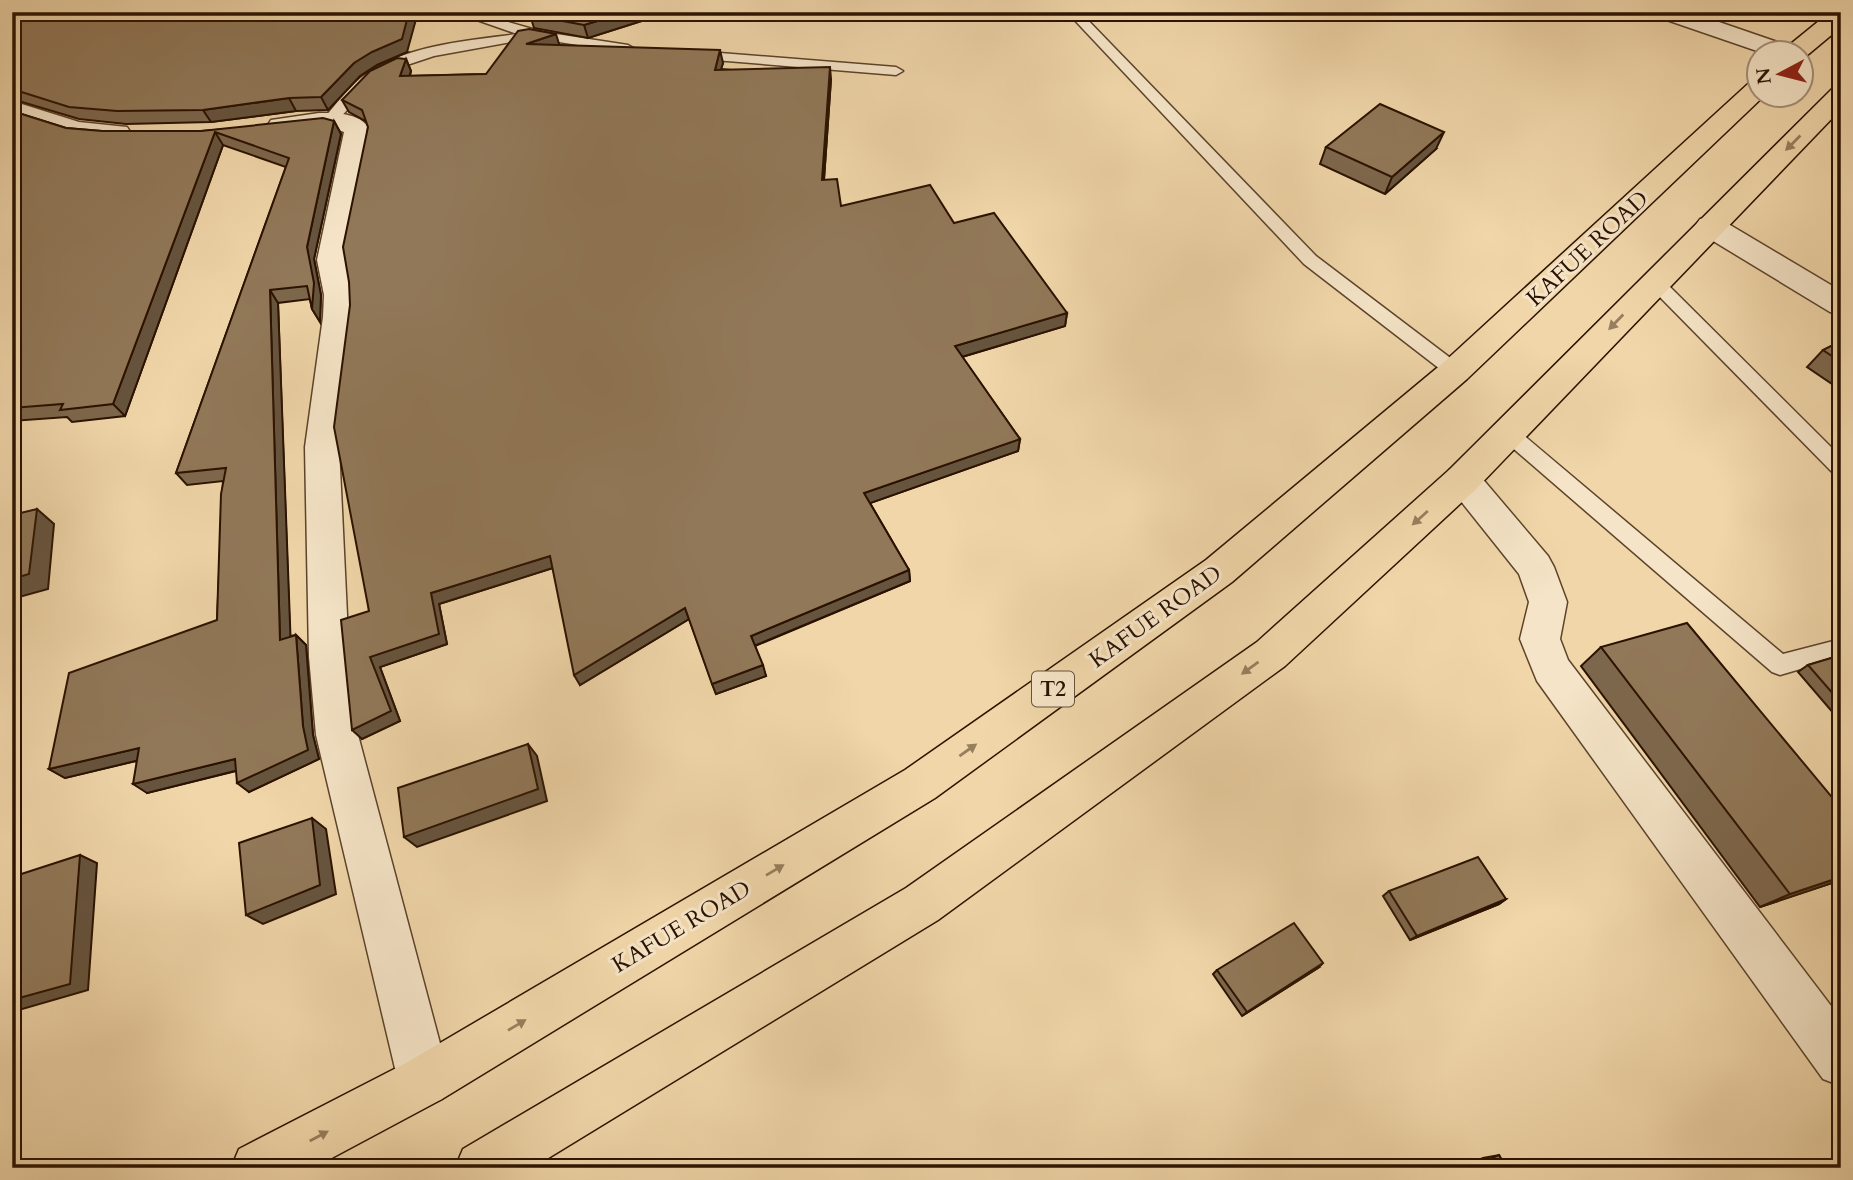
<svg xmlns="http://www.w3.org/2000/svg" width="1853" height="1180" viewBox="0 0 1853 1180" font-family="Cardo,serif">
  <rect width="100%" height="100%" fill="#f0d6a9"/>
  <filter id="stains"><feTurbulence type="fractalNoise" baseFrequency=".00286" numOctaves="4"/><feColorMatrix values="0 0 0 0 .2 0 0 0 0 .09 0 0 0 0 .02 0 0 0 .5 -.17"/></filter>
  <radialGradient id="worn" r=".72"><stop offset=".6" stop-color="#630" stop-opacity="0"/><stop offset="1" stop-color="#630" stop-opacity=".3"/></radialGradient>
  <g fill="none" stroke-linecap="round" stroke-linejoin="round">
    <g stroke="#5c432a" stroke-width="3">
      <g id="service">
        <path d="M 454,12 L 473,12 L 543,32 L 628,45 L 635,49 L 628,53 L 534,38 L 434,56 L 398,68 L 374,81 L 335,123 L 325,123 L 323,120 L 325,117 C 337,103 348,88 362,77 C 404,45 466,41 517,34 Z"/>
        <polygon points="1067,12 1080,12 1316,256 1461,366 1464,371 1461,376 1449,376 1304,264"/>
        <polygon points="695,51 896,67 903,71 896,75 690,58 690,52"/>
        <polygon points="1655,276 1661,278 1841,457 1841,476 1834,474 1649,286 1647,282"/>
        <polygon points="1508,426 1515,428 1783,654 1841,639 1841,657 1780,675 1772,672 1501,438 1499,433 1501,428"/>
      </g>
    </g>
    <g stroke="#5c432a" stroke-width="3">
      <g id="minor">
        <polygon points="1654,12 1690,12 1792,47 1795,52 1760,52 1658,17"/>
        <path d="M 12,101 L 79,122 L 127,127 L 131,133 L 127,139 C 89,148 48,130 12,118 Z"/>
        <path d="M 319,113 C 341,113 369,113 372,139 L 347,260 L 354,295 L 355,317 L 339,447 L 349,657 L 358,735 L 450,1081 L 442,1099 L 424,1107 L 406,1099 L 398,1081 L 316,735 L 309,657 L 305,447 L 323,317 L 324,295 L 317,260 L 344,132 C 320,123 295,138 271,132 L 267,126 L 271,120 Z"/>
        <polygon points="1710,217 1720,219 1841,291 1841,315 1830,312 1700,233 1695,226 1700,219"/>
        <polygon points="1462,466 1475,470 1548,556 1554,567 1567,602 1560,639 1568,660 1841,1019 1841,1086 1823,1079 1537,681 1520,639 1529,602 1519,574 1444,480 1449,470"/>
      </g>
    </g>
    <g stroke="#2b1200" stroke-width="3">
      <g id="trunk">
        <polygon points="1830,12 1841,12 1841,27 1805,57 1800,58 1800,52 1784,52 1787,47"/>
        <polygon points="1758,80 1758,94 1766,94 1467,379 1232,582 935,798 442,1099 313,1168 231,1168 239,1149 406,1063 905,770 1206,560 1443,363 1749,83"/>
        <polygon points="1841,86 1841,109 1475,490 1285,666 938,920 532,1168 455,1168 463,1149 906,888 1257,642 1449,470 1832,89"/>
      </g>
    </g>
    <use href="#service" fill="#f5e4c7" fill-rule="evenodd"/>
    <use href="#minor" fill="#f5e4c7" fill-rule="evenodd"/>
    <use href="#trunk" fill="#f0d6a9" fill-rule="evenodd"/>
  </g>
  <g fill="#7d674c" stroke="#2b1200" stroke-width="2">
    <polygon points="12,12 407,52 377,65 360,76 328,110 296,111 211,122 126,124 79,119 12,99"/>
    <polygon points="532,12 670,12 588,38 534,28 530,15"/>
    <polygon points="559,45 723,63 721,69 831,79 824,180 841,206 954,223 1067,313 1065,326 962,357 1020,439 1018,451 870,503 909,570 910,581 755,646 766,676 716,694 689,619 580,685 553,568 439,604 447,644 380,667 400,721 362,739 369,611 350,305 368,127 367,122 349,112 342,100 406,59 411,71 410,76 486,74"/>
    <polygon points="12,111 66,128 102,131 201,131 334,121 341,134 314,259 321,295 320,322 312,309 310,299 278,303 290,636 296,635 306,645 313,735 319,759 249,792 236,771 147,793 136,761 65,778 49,769 217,620 223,481 187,485 176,473 286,167 223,145 125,416 72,422 67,417 12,421"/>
    <polygon points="1326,147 1436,149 1385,194 1320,164"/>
    <polygon points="1841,341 1841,390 1807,367 1823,350"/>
    <polygon points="1601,647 1841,808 1841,880 1760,907 1581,666"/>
    <polygon points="1841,655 1841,722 1798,672 1808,665"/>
    <polygon points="1389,891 1506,899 1499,904 1410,940 1383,896"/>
    <polygon points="1318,968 1242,1016 1213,974 1217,970"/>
    <polygon points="1499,1155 1506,1168 1461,1168 1483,1158"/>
  </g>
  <g fill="#66543e" stroke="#2b1200" stroke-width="2">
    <polygon points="409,12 418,12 407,52 377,65 360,76 328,110 321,97 354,63"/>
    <polygon points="627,12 670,12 588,38 584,25"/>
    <polygon points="556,34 560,47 526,44"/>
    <polygon points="720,50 723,63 717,82 715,70"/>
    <polygon points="406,59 411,71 405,89 400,76"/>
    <polygon points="830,67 831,79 823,193 822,180"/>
    <polygon points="289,98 296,111 211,122 203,110"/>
    <polygon points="334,121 341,134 314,259 321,295 320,322 312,309 307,247"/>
    <polygon points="215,132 223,145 125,416 113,404"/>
    <polygon points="1444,132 1436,149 1385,194 1392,177"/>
    <polygon points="270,290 278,303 291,650 280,640"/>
    <polygon points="1067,313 1065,326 955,359 955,346"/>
    <polygon points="1020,439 1018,451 865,505 864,493"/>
    <polygon points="37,509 54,524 48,589 12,599 12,579"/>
    <polygon points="550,556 556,567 439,604 447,644 380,667 400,721 362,739 352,730 370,657 431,593"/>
    <polygon points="909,570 910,581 754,646 751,636"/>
    <polygon points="685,608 689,619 580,685 574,675"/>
    <polygon points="296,635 306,645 313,735 319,759 249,792 237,783 303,726"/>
    <polygon points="763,665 766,676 716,694 712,684"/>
    <polygon points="528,744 537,756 547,801 417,847 404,837"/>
    <polygon points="139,748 152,757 65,778 49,769"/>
    <polygon points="235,759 247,768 147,793 133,784"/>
    <polygon points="312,818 326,829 336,894 263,924 246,915"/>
    <polygon points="80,855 97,863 88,990 12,1012 12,1000"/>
    <polygon points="1841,877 1841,880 1760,907 1790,894"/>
    <polygon points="1506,899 1499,904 1410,940 1417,936"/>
    <polygon points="1323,963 1318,968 1242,1016 1247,1012"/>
  </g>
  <g fill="#917858" stroke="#2b1200" stroke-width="2">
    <polygon points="12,12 409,12 402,39 372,52 354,63 321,97 289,98 203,110 117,111 69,107 12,89"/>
    <polygon points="532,12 627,12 584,25 530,15"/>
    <polygon points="529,29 556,34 526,44 720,50 715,70 830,67 822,180 837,179 841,206 930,185 954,223 994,213 1067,313 955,346 1020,439 864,493 909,570 751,636 763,665 712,684 685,608 574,675 550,556 431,593 439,634 370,657 391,711 352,730 341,620 369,611 334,427 350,305 349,282 343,247 368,127 362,110 342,100 370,71 397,58 406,59 400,76 486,74 518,31"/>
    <polygon points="1380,104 1444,132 1392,177 1326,147"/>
    <polygon points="12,111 66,128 102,131 201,131 323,118 334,121 307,247 314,283 312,309 307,286 270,290 280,640 296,635 303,726 308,750 237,783 235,759 133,784 139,748 49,769 69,673 217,620 221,494 226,468 176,473 289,158 215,132 113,404 60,410 63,404 12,408"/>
    <polygon points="1841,341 1841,362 1823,350"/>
    <polygon points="37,509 29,574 12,579 12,515"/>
    <polygon points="1687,623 1841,808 1841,877 1790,894 1601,647"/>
    <polygon points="1841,655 1841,703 1808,665"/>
    <polygon points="528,744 538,789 404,837 398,788"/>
    <polygon points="312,818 320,885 246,915 239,843"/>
    <polygon points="80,855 70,984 12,1000 12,877"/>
    <polygon points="1478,857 1506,899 1417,936 1389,891"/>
    <polygon points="1294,923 1323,963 1247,1012 1217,970"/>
    <polygon points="1499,1155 1506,1168 1469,1168"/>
  </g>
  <defs><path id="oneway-solid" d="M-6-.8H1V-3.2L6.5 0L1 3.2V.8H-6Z" transform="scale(1.75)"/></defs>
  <g fill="#977e5d">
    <use href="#oneway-solid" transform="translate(1793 143) rotate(135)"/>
    <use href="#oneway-solid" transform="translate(1616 322) rotate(134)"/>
    <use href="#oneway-solid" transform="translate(1420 518) rotate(138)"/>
    <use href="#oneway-solid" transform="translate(1250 668) rotate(144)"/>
    <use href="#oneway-solid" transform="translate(968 750) rotate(-35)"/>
    <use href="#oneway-solid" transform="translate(775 870) rotate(-31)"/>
    <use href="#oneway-solid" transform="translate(517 1025) rotate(-31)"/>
    <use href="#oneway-solid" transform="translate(319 1136) rotate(-28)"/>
  </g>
  <g text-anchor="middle" stroke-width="6" stroke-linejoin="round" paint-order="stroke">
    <rect fill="#f5e4c7" stroke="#68513c" stroke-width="2" x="1032" y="671.5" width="42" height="35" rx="5"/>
    <g font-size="21" font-weight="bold" fill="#2b1200">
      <text x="1053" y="696">T2</text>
    </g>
    <g font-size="23" fill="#2b1200" stroke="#f5e4c7">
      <text transform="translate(1587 248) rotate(-43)" y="8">KAFUE ROAD</text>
      <text transform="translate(1155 616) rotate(-36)" y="8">KAFUE ROAD</text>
      <text transform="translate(681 926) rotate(-31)" y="8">KAFUE ROAD</text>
    </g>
  </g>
  <rect width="1853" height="1180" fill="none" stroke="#f0d6a9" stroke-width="42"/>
  <rect x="14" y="14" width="1825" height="1152" fill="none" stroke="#2b1200" stroke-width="3.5"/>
  <rect x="21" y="21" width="1811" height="1138" fill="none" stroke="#2b1200" stroke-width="2"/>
  <g transform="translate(1780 74) rotate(263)"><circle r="33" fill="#f5e4c7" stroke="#a49077" stroke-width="2"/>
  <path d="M0-5L12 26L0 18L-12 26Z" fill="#8f2418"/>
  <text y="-10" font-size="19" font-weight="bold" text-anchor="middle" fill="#2b1200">N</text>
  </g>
  <rect width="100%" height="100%" filter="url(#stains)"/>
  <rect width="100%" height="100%" fill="url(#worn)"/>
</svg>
